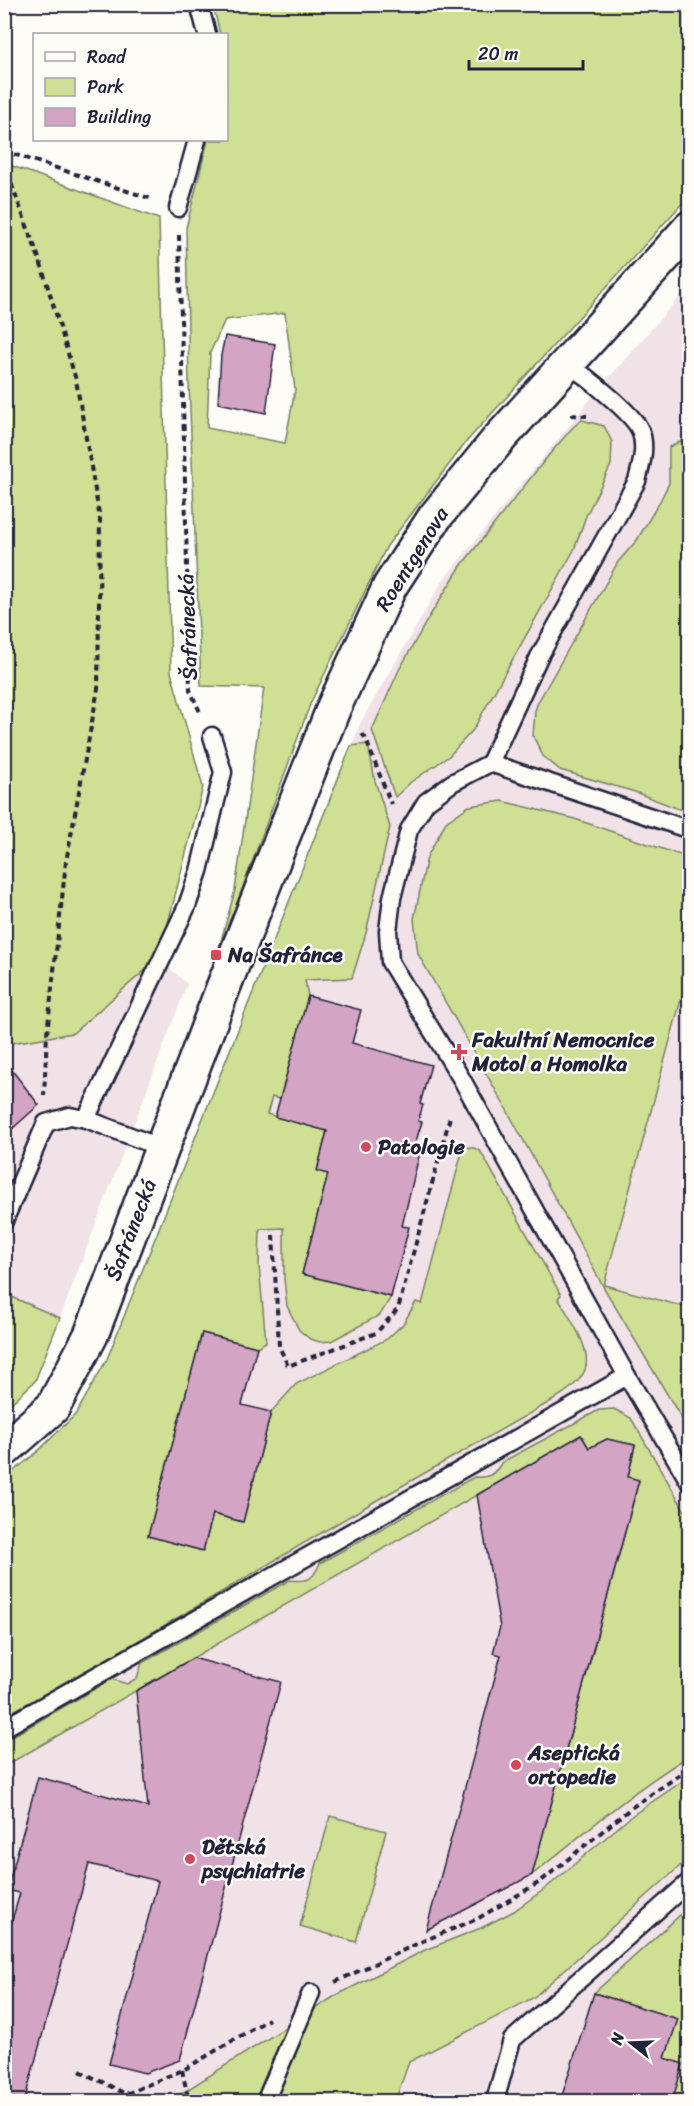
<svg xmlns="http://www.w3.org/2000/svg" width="694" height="2106" viewBox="0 0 694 2106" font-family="Sriracha,sans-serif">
  <rect width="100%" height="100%" fill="#fdfcf7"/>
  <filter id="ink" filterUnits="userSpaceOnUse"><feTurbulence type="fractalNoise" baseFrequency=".0167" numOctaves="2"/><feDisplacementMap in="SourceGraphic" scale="12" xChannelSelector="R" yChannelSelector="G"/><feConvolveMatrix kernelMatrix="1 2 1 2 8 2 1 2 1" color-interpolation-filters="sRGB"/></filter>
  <g filter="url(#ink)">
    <g fill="#f1e2e8">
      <polygon points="689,286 689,2101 5,2102 5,1478 36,1453 76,1414 103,1370 361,722 443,580 599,389"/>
      <polygon points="159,958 187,984 60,1318 5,1294 5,1044 73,1033"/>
    </g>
    <g fill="#cfdf93" stroke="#788067" stroke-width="1.5" fill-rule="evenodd">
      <path d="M 213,5 L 689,5 L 689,196 L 467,441 L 387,546 L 311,702 L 214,966 L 235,890 L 264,688 L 201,686 L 189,384 L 186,228 L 208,140 L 226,140 L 226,34 L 220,34 ZM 285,313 L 295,390 L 285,443 L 207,428 L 210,353 L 225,320 Z"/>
      <polygon points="4,163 159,219 171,672 203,787 159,958 73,1033 5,1044"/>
      <polygon points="582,420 604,426 612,442 611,465 586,516 574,550 473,730 449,756 411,782 395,797 372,730 399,670 429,617 461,566 548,456 573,427"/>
      <polygon points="689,437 689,813 635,792 560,770 543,756 533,736 535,711 538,702 618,562 637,540 660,501 669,483 669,447"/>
      <path d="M 368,744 L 375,781 L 390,827 L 366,933 L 352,978 L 305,980 L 308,996 L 280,1099 L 272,1097 L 267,1114 L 327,1131 L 317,1171 L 328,1174 L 302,1274 L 391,1297 L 380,1315 L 331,1341 L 320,1342 L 310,1339 L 299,1330 L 287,1306 L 284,1279 L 284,1228 L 260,1229 L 259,1266 L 266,1342 L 257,1347 L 202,1333 L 148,1536 L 203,1551 L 213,1514 L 243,1522 L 271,1412 L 296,1384 L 387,1339 L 403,1324 L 416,1302 L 422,1304 L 463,1148 C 470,1146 476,1148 481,1152 L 561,1295 L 558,1298 C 569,1317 596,1353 583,1374 C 577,1385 565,1392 555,1399 L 372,1503 L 16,1713 L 5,1712 L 5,1478 L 36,1453 L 76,1414 L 107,1359 L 351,746 Z"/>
      <polygon points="502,801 575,819 689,858 689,970 604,1285 689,1308 689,1431 604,1288 508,1112 418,954 414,919 427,857 446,822 469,806"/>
      <polygon points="5,1294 60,1318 35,1381 5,1409"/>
      <path d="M 614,1409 L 631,1418 L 689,1518 L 689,1756 C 633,1790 583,1834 532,1875 L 639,1481 L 628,1477 L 635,1445 L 607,1439 L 589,1448 L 581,1435 L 5,1766 L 4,1741 L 112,1679 L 127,1684 L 137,1678 L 142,1663 L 290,1580 C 308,1582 313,1580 320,1563 L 474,1477 C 489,1478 494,1475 502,1462 L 599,1410 Z"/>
      <polygon points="689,1777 689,1858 533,1998 409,2062 395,2101 168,2102 335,1996 425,1950 481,1928 514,1911 546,1888 634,1814"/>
      <polygon points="330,1816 386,1831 356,1942 300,1926"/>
      <polygon points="689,1907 689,2101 672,2101 665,2058 677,2019 594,1993"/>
    </g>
    <g fill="#d4a4c4" stroke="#22223b" stroke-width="1.5">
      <polygon points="225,336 275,344 266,413 218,403 221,355"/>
      <polygon points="308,996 361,1010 352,1043 431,1065 420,1104 423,1105 418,1121 422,1122 413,1150 420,1152 402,1226 409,1227 391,1297 302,1274 328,1174 317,1171 327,1131 275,1117"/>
      <polygon points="4,1060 39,1105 4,1136"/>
      <polygon points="202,1333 257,1347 242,1405 271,1412 243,1522 213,1514 203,1551 148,1536"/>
      <polygon points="581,1435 589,1448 607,1439 635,1445 628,1477 639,1480 532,1875 426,1930 501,1655 493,1653 500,1627 477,1495"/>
      <polygon points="193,1658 281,1682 180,2060 145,2073 109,2064 158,1881 89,1864 24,2102 4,2102 4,1948 20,1893 7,1890 38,1777 148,1807 136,1691"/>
      <polygon points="594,1993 678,2019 665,2058 683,2064 672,2102 560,2102"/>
    </g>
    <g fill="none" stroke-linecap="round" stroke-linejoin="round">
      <g stroke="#22223b" stroke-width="21">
        <g id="service">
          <polyline points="199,4 207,34"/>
          <polyline points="178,208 197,140"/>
          <path d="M 490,763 L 539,657 L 637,481 C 641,466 647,446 640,430 C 633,413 584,375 567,363"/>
          <polyline points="690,830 490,763 452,783 426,802 409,830 392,898 388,931 390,962 461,1078 627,1376 690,1483"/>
          <polyline points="86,1119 187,906 199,871 223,772 212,736"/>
          <polyline points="4,1221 46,1123 70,1116 86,1119 162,1148"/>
          <polyline points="4,1728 627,1376"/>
          <polyline points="495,2101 512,2040 690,1881"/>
          <polyline points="265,2102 311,1993"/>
        </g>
      </g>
      <g stroke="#22223b" stroke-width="38">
        <polyline id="tertiary" points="4,1450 53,1407 91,1335 223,988 334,707 390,586 435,517 498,440 690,228"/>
      </g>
      <g stroke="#22223b" stroke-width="4" stroke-dasharray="6 4.5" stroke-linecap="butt">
        <polyline points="4,151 152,199"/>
        <polyline points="4,164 40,261 76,380 100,519 98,689 66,862 47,1034 44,1096"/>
        <polyline points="179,235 190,690 200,712"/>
        <polyline points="571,415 587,416"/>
        <polyline points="362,734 365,737 391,804"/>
        <polyline points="273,1235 279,1346 288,1366 376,1333 398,1309 450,1117"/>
        <polyline points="335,1982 423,1941 477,1919 540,1882 631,1808 690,1768"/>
        <polyline points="182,2070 189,2102"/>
        <polyline points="80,2071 126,2094 185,2069 269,2019"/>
      </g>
      <use href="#service" stroke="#fdfcf7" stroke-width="16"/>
      <use href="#tertiary" stroke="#fdfcf7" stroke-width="33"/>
    </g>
  </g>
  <g fill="#d1495b" stroke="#fdfcf7" stroke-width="2">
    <rect x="210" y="949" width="12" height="12" rx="3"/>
    <path d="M456 1043h6v6h6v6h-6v6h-6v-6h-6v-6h6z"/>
    <circle cx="366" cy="1147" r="6"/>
    <circle cx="516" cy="1765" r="6"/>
    <circle cx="190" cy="1859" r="6"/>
  </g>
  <g text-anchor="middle" stroke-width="5" stroke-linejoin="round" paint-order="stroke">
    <g font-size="21" fill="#22223b" stroke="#fdfcf7">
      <text transform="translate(412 559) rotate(-58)" y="7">Roentgenova</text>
      <text transform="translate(188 627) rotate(-92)" y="7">Šafránecká</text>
      <text transform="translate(131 1230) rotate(-69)" y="7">Šafránecká</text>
    </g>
    <g font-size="21" font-weight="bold" fill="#22223b" stroke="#fdfcf7" text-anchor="start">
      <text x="228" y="962">Na Šafránce</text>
      <text x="472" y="1047">Fakultní Nemocnice<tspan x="472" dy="24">Motol a Homolka</tspan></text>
      <text x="378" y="1154">Patologie</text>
      <text x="528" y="1760">Aseptická<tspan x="528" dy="24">ortopedie</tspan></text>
      <text x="202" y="1854">Dětská<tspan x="202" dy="24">psychiatrie</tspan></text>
    </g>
  </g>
  <rect width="694" height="2106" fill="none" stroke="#fdfcf7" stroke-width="24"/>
  <rect x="12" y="12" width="670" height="2082" fill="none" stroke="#22223b" stroke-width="2" filter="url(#ink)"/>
  <rect x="33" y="33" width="195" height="108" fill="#fdfcf7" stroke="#a5a5ac" stroke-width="1.5"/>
  <rect x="45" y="52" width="30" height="9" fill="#fdfcf7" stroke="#a5a5ac" stroke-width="1.5"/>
  <text x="87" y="63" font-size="18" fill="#22223b">Road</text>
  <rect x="45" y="78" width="30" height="18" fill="#cfdf93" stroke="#a5a5ac" stroke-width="1.5"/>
  <text x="87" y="93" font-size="18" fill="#22223b">Park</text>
  <rect x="45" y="108" width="30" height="18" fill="#d4a4c4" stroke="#a5a5ac" stroke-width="1.5"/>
  <text x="87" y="123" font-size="18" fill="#22223b">Building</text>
  <g transform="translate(631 2043) rotate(288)" stroke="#fdfcf7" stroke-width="4.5" paint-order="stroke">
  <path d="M0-4.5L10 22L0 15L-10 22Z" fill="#22223b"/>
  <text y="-9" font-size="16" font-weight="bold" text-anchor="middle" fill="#22223b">N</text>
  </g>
  <path d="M469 60v9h114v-9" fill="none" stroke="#22223b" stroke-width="3"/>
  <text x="478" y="60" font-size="18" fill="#22223b" stroke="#fdfcf7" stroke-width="4.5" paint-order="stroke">20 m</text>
</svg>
